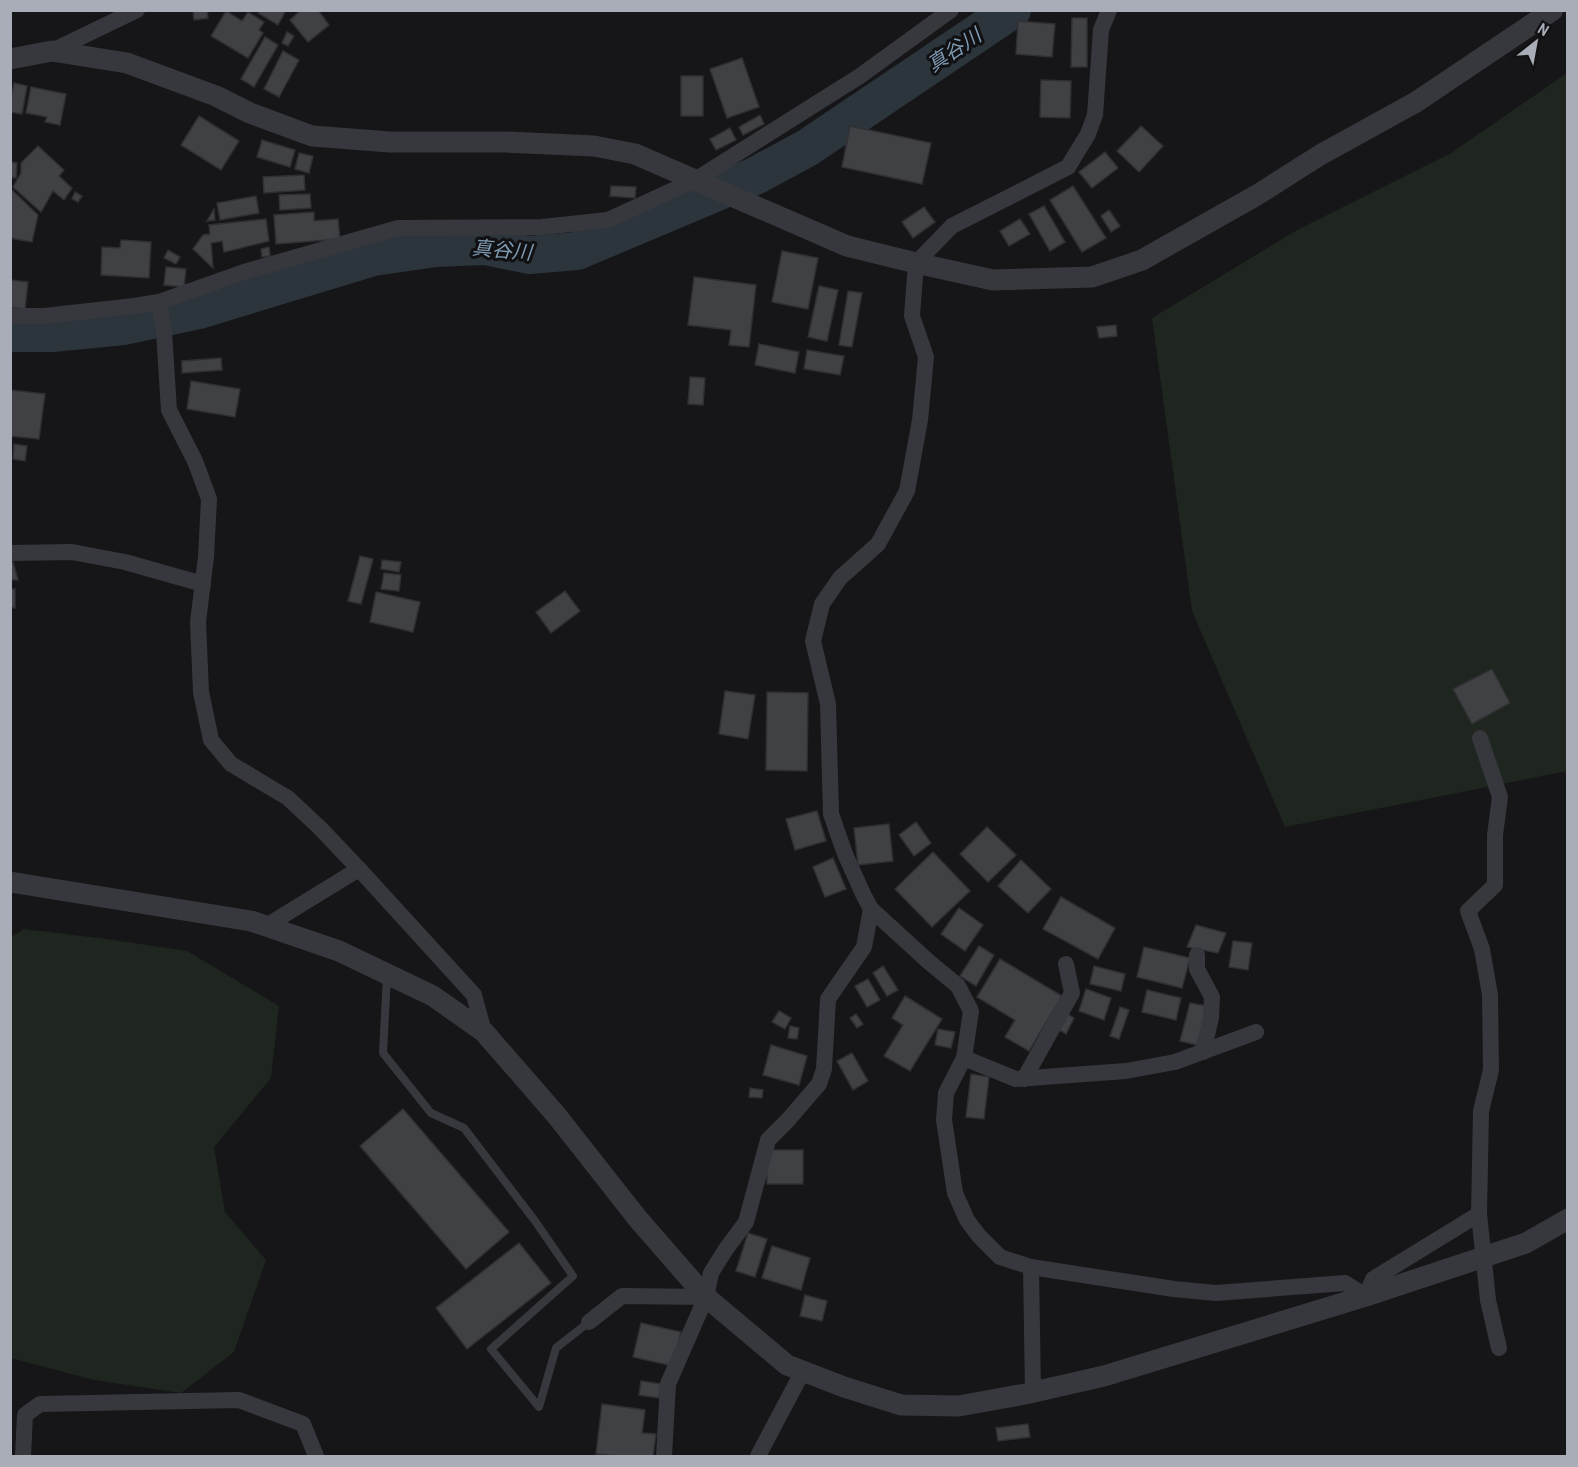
<svg xmlns="http://www.w3.org/2000/svg" width="1578" height="1467" viewBox="0 0 1578 1467" font-family="'Archivo Narrow','Noto Sans JP',sans-serif">
  <rect width="100%" height="100%" fill="#161618"/>
  <g fill="#1e261f">
    <polygon points="1567,73 1567,771 1285,827 1192,611 1152,318 1297,230 1451,153"/>
    <polygon points="24,929 107,939 187,951 279,1006 271,1078 214,1147 225,1212 266,1260 234,1352 181,1393 94,1380 14,1359 11,1359 11,937"/>
  </g>
  <g fill="none" stroke-linecap="round" stroke-linejoin="round">
    <polyline stroke="#2c353c" stroke-width="38" points="10,333 52,333 124,326 199,310 373,257 436,248 485,246 529,255 577,251 755,176 807,148 1012,10"/>
  </g>
  <g fill="#404145" stroke="#303034" stroke-width="1.5">
    <polygon points="193,10 207,10 208,18 194,20"/>
    <polygon points="260,10 286,10 278,25 258,13"/>
    <polygon points="301,10 318,10 329,25 308,42 290,20"/>
    <polygon points="226,11 242,21 248,12 264,22 259,30 263,33 248,58 211,36"/>
    <polygon points="1072,18 1087,18 1087,67 1071,67"/>
    <polygon points="1018,21 1055,24 1052,57 1016,54"/>
    <polygon points="287,32 294,36 288,46 282,43"/>
    <polygon points="265,37 278,45 254,87 241,79"/>
    <polygon points="283,51 299,60 279,97 264,89"/>
    <polygon points="742,58 759,107 727,118 710,69"/>
    <rect x="681" y="76" width="22" height="40"/>
    <polygon points="1041,80 1071,81 1070,118 1040,117"/>
    <polygon points="14,83 27,86 22,114 10,112 10,103"/>
    <polygon points="31,87 66,94 60,125 45,122 47,117 26,113"/>
    <polygon points="760,115 764,124 743,135 739,127"/>
    <polygon points="199,116 239,141 221,170 181,145"/>
    <polygon points="850,126 931,143 922,184 842,167"/>
    <polygon points="1141,126 1163,146 1139,172 1117,151"/>
    <polygon points="730,128 736,140 716,150 710,139"/>
    <polygon points="262,140 295,150 290,167 257,157"/>
    <polygon points="38,146 64,170 59,176 72,188 64,200 53,191 41,212 13,187 21,173 21,163"/>
    <polygon points="1105,152 1118,168 1092,188 1079,172"/>
    <polygon points="299,153 313,156 309,173 295,169"/>
    <polygon points="10,162 17,163 16,178 10,177"/>
    <polygon points="304,175 305,190 264,193 263,177"/>
    <polygon points="611,186 636,187 635,198 610,196"/>
    <polygon points="1073,186 1106,238 1082,252 1050,200"/>
    <polygon points="10,188 38,215 32,242 10,238"/>
    <polygon points="75,192 82,196 78,202 72,199"/>
    <polygon points="310,194 311,208 280,210 279,195"/>
    <polygon points="256,196 259,213 220,220 217,203"/>
    <polygon points="1044,206 1065,242 1050,251 1029,214"/>
    <polygon points="924,207 935,222 913,238 902,222"/>
    <polygon points="214,209 215,220 207,221"/>
    <polygon points="1109,210 1120,226 1111,232 1101,216"/>
    <polygon points="314,212 314,221 338,219 340,239 276,244 274,215"/>
    <polygon points="266,219 269,241 224,252 222,241 211,243 213,268 193,249 203,235 210,234 209,225"/>
    <polygon points="1020,219 1030,234 1009,246 1000,231"/>
    <polygon points="121,240 151,242 149,278 101,275 102,247 120,248"/>
    <polygon points="269,247 270,256 262,257 261,249"/>
    <polygon points="168,250 180,257 176,264 164,258"/>
    <polygon points="782,251 818,258 808,309 772,302"/>
    <polygon points="166,267 186,269 184,287 164,285"/>
    <polygon points="694,277 756,285 749,347 729,345 731,330 688,325"/>
    <polygon points="10,280 28,282 25,309 10,307"/>
    <polygon points="819,286 838,290 827,341 808,337"/>
    <polygon points="848,291 862,293 852,347 839,345"/>
    <polygon points="1116,325 1117,336 1099,338 1097,327"/>
    <polygon points="759,344 799,352 795,373 755,365"/>
    <polygon points="807,350 844,356 840,375 804,369"/>
    <polygon points="221,358 222,370 182,373 182,361"/>
    <polygon points="690,377 705,378 703,405 688,404"/>
    <polygon points="191,381 240,389 235,417 187,409"/>
    <polygon points="10,390 45,394 39,439 10,436"/>
    <polygon points="14,444 27,446 25,461 13,459"/>
    <polygon points="360,556 373,559 361,604 348,601"/>
    <polygon points="382,560 401,562 399,572 381,569"/>
    <polygon points="10,562 13,562 18,580 10,580"/>
    <polygon points="384,573 401,575 399,591 381,589"/>
    <polygon points="10,589 15,589 15,608 10,607"/>
    <polygon points="565,591 580,611 551,633 536,612"/>
    <polygon points="376,592 420,602 413,632 370,622"/>
    <polygon points="1492,669 1510,703 1472,724 1453,689"/>
    <polygon points="725,691 755,695 748,739 719,734"/>
    <polygon points="767,692 808,693 807,771 766,770"/>
    <polygon points="817,811 826,841 795,850 786,819"/>
    <polygon points="916,822 931,843 914,856 899,835"/>
    <polygon points="889,824 893,861 858,865 854,828"/>
    <polygon points="987,827 1016,855 988,882 960,854"/>
    <polygon points="933,852 970,891 932,927 895,889"/>
    <polygon points="833,858 846,889 825,897 813,867"/>
    <polygon points="1021,860 1051,889 1028,913 998,886"/>
    <polygon points="1061,897 1115,928 1098,959 1043,929"/>
    <polygon points="959,908 983,925 965,951 941,934"/>
    <polygon points="1196,925 1226,933 1218,953 1187,947"/>
    <polygon points="1233,941 1252,943 1248,970 1229,967"/>
    <polygon points="979,946 994,955 976,986 960,976"/>
    <polygon points="1144,947 1190,958 1182,988 1137,977"/>
    <polygon points="1000,959 1062,996 1029,1051 1005,1037 1015,1020 977,997"/>
    <polygon points="883,966 898,990 887,996 873,973"/>
    <polygon points="1094,966 1125,974 1121,991 1090,984"/>
    <polygon points="868,979 880,1000 867,1007 855,986"/>
    <polygon points="1086,989 1111,998 1104,1020 1079,1011"/>
    <polygon points="1147,990 1181,998 1176,1020 1142,1012"/>
    <polygon points="905,996 942,1019 910,1071 884,1056 903,1025 892,1018"/>
    <polygon points="1190,1003 1207,1006 1197,1045 1180,1041"/>
    <polygon points="1120,1007 1129,1010 1119,1039 1110,1036"/>
    <polygon points="779,1011 791,1018 785,1029 772,1022"/>
    <polygon points="856,1014 863,1024 857,1028 850,1018"/>
    <polygon points="1067,1014 1074,1018 1066,1034 1058,1029"/>
    <polygon points="790,1026 799,1028 797,1039 788,1038"/>
    <polygon points="938,1029 955,1032 951,1048 935,1045"/>
    <polygon points="771,1045 807,1056 799,1085 763,1075"/>
    <polygon points="852,1053 868,1081 853,1090 837,1061"/>
    <polygon points="971,1074 989,1077 984,1119 966,1117"/>
    <polygon points="750,1088 763,1090 762,1098 749,1097"/>
    <polygon points="403,1109 509,1232 466,1269 360,1146"/>
    <rect x="767" y="1150" width="36" height="34"/>
    <polygon points="748,1233 767,1239 755,1277 736,1271"/>
    <polygon points="519,1243 551,1283 467,1349 436,1308"/>
    <polygon points="772,1246 810,1258 801,1290 762,1278"/>
    <polygon points="805,1295 827,1301 822,1321 800,1316"/>
    <polygon points="641,1323 681,1332 673,1366 633,1357"/>
    <polygon points="641,1381 661,1384 659,1398 639,1395"/>
    <polygon points="602,1404 645,1410 642,1433 656,1434 653,1456 619,1456 596,1454"/>
    <polygon points="1028,1424 1030,1437 998,1441 996,1428"/>
  </g>
  <g fill="none" stroke-linecap="round" stroke-linejoin="round">
    <polyline stroke="#37383d" stroke-width="8" points="387,975 383,1053 431,1113 464,1128 535,1221 573,1276 491,1349 539,1407 556,1348 589,1322"/>
    <g stroke="#37383d" stroke-width="16">
      <polyline points="1109,10 1101,30 1095,115 1088,134 1068,167 952,226 916,263 912,316 926,357 920,420 907,491 878,544 840,578 822,604 813,641 828,704 831,814 845,854 864,896 871,909 929,962 958,986 971,1011 964,1058 946,1093 944,1120 955,1193 967,1220 979,1236 1000,1257 1031,1267 1174,1289 1216,1293 1345,1283 1366,1296 1373,1279 1479,1214 1481,1111 1491,1070 1490,995 1482,949 1468,911 1495,885 1495,835 1500,797 1480,738"/>
      <polyline points="52,51 137,10"/>
      <polyline points="159,302 164,332 169,410 195,461 209,499 206,557 198,622 201,692 211,740 231,764 288,798 321,829 359,869 474,995 484,1032"/>
      <polyline points="10,316 44,316 134,306 159,302 244,272 398,228 542,227 608,220 695,180 860,76 951,10"/>
      <polyline points="10,553 72,552 125,562 203,584"/>
      <polyline points="266,926 359,869"/>
      <polyline points="1197,955 1197,969 1212,997 1211,1018 1203,1052"/>
      <polyline points="964,1058 1016,1079 1126,1071 1175,1062 1256,1032"/>
      <polyline points="1024,1079 1072,993 1066,964"/>
      <polyline points="1031,1267 1033,1392"/>
      <polyline points="1488,1300 1499,1348"/>
      <polyline points="589,1322 622,1296 706,1297"/>
      <polyline points="23,1456 25,1415 40,1404 239,1400 303,1424 316,1456"/>
      <polyline points="664,1456 668,1384 706,1297 711,1273 726,1249 746,1222 768,1140 788,1120 819,1084 824,1069 828,999 864,947 871,909"/>
      <polyline points="758,1456 803,1371"/>
    </g>
    <g stroke="#37383d" stroke-width="21">
      <polyline points="10,59 52,51 127,63 216,96 250,113 312,136 390,142 505,142 594,146 635,154 847,246 916,263 993,280 1092,277 1142,260 1257,195 1320,155 1416,102 1553,10"/>
      <polyline points="10,882 251,921 339,951 433,996 484,1032 557,1116 638,1219 706,1297 787,1365 844,1387 901,1405 959,1406 1025,1394 1104,1376 1366,1296 1526,1243 1568,1219"/>
    </g>
    <polyline stroke="#37383d" stroke-width="16" points="1479,1214 1488,1300"/>
  </g>
  <g text-anchor="middle" stroke-width="6" stroke-linejoin="round" paint-order="stroke">
    <g font-size="20" font-style="italic" fill="#7f9bb3" stroke="#111113">
      <text transform="translate(954 50) rotate(-34)" y="7">真谷川</text>
      <text transform="translate(502 250) rotate(5)" y="7">真谷川</text>
    </g>
  </g>
  <rect width="1578" height="1467" fill="none" stroke="#a8adb8" stroke-width="24"/>
  <g transform="translate(1536 42) rotate(31)" stroke="#111113" stroke-width="4.5" paint-order="stroke">
  <path d="M0-4.5L10 22L0 15L-10 22Z" fill="#a8adb8"/>
  <text y="-9" font-size="16" font-weight="bold" text-anchor="middle" fill="#a8adb8">N</text>
  </g>
</svg>
